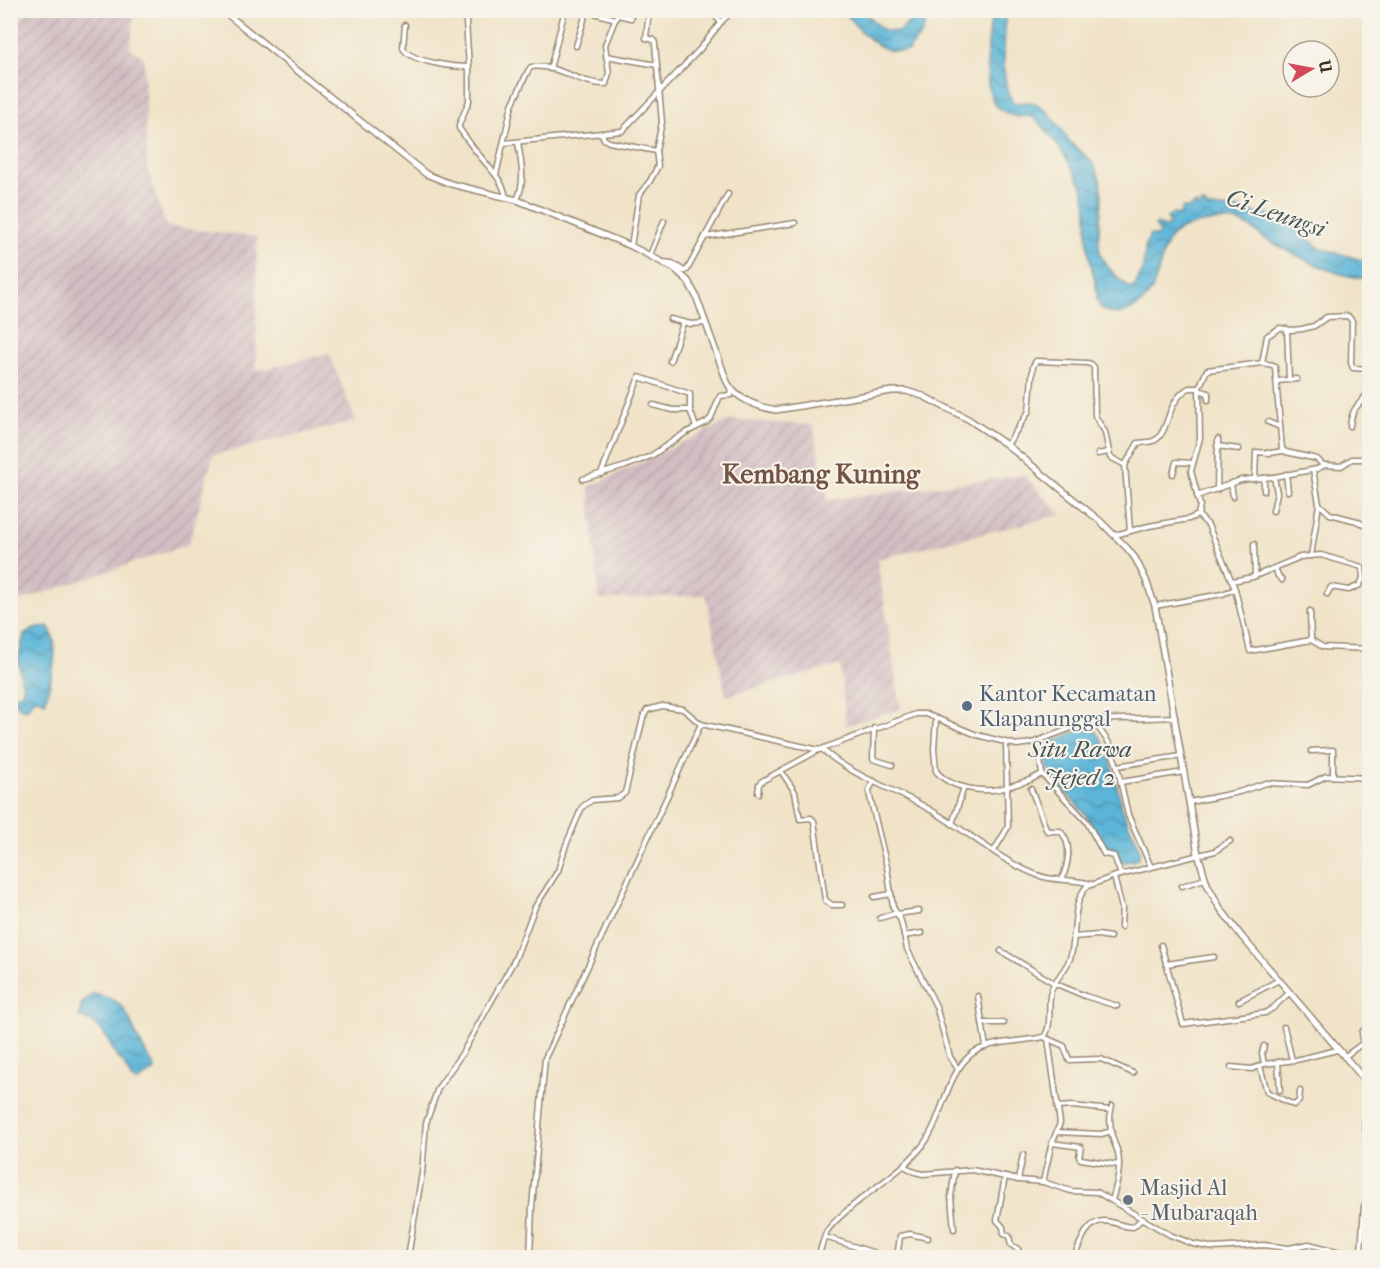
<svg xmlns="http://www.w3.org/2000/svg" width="1380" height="1268" viewBox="0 0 1380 1268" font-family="'IM FELL French Canon',serif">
  <defs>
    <pattern id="industrial-furrows" width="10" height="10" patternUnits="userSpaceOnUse" patternTransform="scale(1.5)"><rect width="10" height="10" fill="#d2bec2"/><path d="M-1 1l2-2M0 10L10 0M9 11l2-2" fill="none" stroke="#b5a3a6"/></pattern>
    <pattern id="water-waves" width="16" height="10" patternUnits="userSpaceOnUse" patternTransform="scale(1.5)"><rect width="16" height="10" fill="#5bb5d8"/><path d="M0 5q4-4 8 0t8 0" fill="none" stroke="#4c93af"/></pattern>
  </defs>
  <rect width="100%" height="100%" fill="#f7f3e8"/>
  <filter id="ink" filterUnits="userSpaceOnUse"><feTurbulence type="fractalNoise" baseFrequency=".0167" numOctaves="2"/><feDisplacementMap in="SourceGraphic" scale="12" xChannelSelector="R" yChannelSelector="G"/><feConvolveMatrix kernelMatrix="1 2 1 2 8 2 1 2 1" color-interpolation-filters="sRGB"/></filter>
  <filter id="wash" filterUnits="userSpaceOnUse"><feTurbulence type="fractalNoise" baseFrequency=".008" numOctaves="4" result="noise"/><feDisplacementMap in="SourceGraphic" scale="24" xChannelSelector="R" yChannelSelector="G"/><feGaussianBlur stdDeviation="1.35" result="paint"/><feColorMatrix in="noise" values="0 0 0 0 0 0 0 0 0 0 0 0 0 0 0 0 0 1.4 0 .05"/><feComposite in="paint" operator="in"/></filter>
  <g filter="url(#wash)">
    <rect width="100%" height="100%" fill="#f0e3c7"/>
    <g fill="url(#industrial-furrows)">
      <polygon points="27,11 135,11 130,48 144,58 147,168 166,226 257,237 256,371 329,353 356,421 213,455 189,544 11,604 10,30"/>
      <polygon points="730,420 813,425 828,500 1024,475 1061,515 877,559 901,709 846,725 840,665 726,696 706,595 599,600 589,487"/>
    </g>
    <g fill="url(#water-waves)" stroke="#4b707b" stroke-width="1.5">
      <path d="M 844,11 L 865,11 C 876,25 881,33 900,31 L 909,22 L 911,11 L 928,11 L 922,33 L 908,51 C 902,51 893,52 888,50 C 870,43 855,26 844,11 Z"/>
      <path d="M 992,11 L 1005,11 C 1007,41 997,74 1013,102 C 1018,103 1023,102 1027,102 C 1046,103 1057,124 1067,138 C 1080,156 1093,154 1100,180 C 1106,204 1095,229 1100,253 C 1103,264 1121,281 1129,288 L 1135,286 L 1143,269 L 1146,244 L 1150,235 L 1157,236 L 1160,232 L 1155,226 L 1158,224 L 1164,227 L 1168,226 L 1169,223 L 1167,217 L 1173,213 L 1179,216 L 1183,207 L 1186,209 L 1196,204 L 1197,207 L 1203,203 L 1208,208 L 1249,209 L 1257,214 L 1261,212 L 1280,218 L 1320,248 L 1369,262 L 1369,279 C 1359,277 1348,277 1338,273 C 1313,265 1287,251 1264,238 C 1257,233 1250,226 1242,223 C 1226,217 1199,223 1184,228 C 1151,240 1170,288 1133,309 C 1127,313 1119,315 1112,313 C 1091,308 1099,294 1095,280 C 1090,264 1087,250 1087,231 C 1087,217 1088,200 1082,187 C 1076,172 1045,123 1032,117 C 1027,116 1022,117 1018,117 C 1014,117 1002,111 998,108 C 980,91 989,33 992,11 Z"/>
      <path d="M 48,626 C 62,646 51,679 45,702 L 37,698 L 32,700 L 28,708 L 23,709 C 17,705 13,702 15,695 L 22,693 L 23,688 L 18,659 L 24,635 L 34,629 Z"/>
      <path d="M 1084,728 L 1096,731 C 1115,756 1115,788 1125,816 C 1129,829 1144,845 1138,859 L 1121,863 L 1115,852 L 1105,849 C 1097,840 1094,826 1086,816 C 1074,798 1033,768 1047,744 Z"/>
      <path d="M 93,994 C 128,999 126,1015 139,1041 C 144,1051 152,1060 155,1070 L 137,1082 L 131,1079 L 123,1061 L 117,1058 C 108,1039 102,1023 79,1017 L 81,1005 Z"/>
    </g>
  </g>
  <g filter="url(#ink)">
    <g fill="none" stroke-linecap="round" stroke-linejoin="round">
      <g stroke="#968672" stroke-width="7">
        <g id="minor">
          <polyline points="709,10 721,22"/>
          <polyline points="618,15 631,18"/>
          <polyline points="466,22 469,67"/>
          <path d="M 405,25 L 403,48 C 410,62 454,67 469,67 L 469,101 L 459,125 L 459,128 C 466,138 472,147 480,156 C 490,169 503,180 506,197"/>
          <polyline points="576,46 586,13 590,12 616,19"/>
          <polyline points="606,56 657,65"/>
          <polyline points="550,69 565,10"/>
          <polyline points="602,134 604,139 609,142 656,151"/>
          <polyline points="504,143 622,131 700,49 721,22 733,10"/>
          <path d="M 496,175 L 512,105 L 528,71 L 531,67 C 556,63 581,85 606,84 L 609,73 L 605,45 L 619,10"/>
          <path d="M 517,200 C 526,180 521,163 518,142"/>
          <polyline points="705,237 795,223"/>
          <polyline points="631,246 639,195 650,181 658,166 656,151 662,122 655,44 654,40 646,38 649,10"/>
          <polyline points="650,255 664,221"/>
          <polyline points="663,262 672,263 684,271 687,270 728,194"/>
          <polyline points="670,319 691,324 705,323"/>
          <polyline points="1287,329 1289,380"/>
          <polyline points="670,361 683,323"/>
          <polyline points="1262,363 1273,365 1275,367 1282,449 1286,452 1317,459 1323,465"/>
          <polyline points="1278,381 1297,379"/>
          <polyline points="1199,390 1208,393 1208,400"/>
          <polyline points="653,405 673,410 690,410"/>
          <polyline points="1268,422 1280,427"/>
          <path d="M 1350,426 C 1353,401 1363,406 1370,388"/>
          <polyline points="1007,445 1029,411 1033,366 1036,361 1087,363 1091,364 1094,367 1095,416 1105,432 1110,457 1125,465"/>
          <polyline points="1217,446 1239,449"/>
          <polyline points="1098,454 1108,452"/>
          <polyline points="1313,470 1319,504 1330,514 1357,521 1370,529"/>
          <polyline points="601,474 639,377 690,394 690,410 696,427"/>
          <polyline points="1173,474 1176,462 1193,463"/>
          <polyline points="1286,474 1288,491"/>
          <polyline points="583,479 626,466 651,456 685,433 707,422 711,418 720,396 731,395 730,388"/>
          <polyline points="1255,479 1256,452 1270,453 1283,451"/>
          <polyline points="1231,483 1233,497"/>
          <polyline points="1217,490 1218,439"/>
          <polyline points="1264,491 1264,478"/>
          <polyline points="1197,496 1241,480 1274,477 1317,469 1325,465 1341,466 1352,459 1370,459"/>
          <polyline points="1273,511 1277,493 1274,477"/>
          <polyline points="1198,515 1208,525 1235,589 1250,651 1311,640 1323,647 1370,649"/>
          <path d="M 1130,531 L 1125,465 L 1138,443 C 1144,442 1152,443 1157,439 C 1169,430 1167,400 1189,388 L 1199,388"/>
          <polyline points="1115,535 1149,526 1189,519 1198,515 1200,505 1191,471 1200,438 1199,388 1207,370 1262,363 1267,336 1280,328 1291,330 1302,329 1314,326 1327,317 1348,316 1352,321 1351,363 1353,368 1370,369"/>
          <polyline points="1254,544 1255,576"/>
          <polyline points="1311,556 1319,504"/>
          <polyline points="1275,568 1278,576 1282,580"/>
          <polyline points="1232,581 1253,577 1300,557 1321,555 1362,567 1363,578 1360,585 1349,590 1331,587 1327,594"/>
          <polyline points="1155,606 1222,594 1235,589"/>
          <polyline points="1310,611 1311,640"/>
          <path d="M 936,719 L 934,749 L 936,771 C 950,789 986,794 1007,787 L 1006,743"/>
          <polyline points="1093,720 1109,743 1117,766 1128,815 1151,867"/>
          <polyline points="874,728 873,759 892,765"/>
          <polyline points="1037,741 1042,774 1087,822 1104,854 1114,856 1121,875"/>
          <path d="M 823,750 C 853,777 893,788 927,808 C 964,828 998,860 1037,875 C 1054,882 1073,878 1091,884"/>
          <polyline points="1311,751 1333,750 1333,776"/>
          <polyline points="1117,766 1181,756"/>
          <polyline points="781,771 795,792 800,819 811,818 814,821 825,900 832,905 842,905"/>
          <polyline points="874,781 869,790 870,797 887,867 893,907 901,921 907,949 936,1006 950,1057 958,1069"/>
          <polyline points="1121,782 1184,772"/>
          <path d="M 1031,789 L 1047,831 L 1060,831 C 1073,843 1068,865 1062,879"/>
          <polyline points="758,793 759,784 762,781 817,751"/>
          <polyline points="1190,802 1239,792 1266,783 1308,785 1326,776 1370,778"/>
          <polyline points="952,824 964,787"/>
          <polyline points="994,851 1008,827 1007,787 1030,780 1042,774"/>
          <polyline points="1114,877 1122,908 1121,927"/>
          <polyline points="1182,886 1205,879"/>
          <polyline points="874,897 891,894"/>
          <polyline points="897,914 919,911"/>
          <polyline points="880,918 897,913"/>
          <polyline points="904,936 922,933"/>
          <polyline points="1073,937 1098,935 1110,937"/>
          <polyline points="1161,945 1183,1024 1265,1013 1273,1008 1289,993"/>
          <polyline points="1001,951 1054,983 1085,996 1117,1006"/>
          <polyline points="1166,964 1214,957"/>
          <polyline points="978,996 986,1047"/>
          <polyline points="1239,1001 1279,980"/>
          <polyline points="982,1023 1004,1023"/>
          <polyline points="1284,1027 1292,1060"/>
          <polyline points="1048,1039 1064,1046 1069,1060 1101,1059 1133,1073"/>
          <polyline points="1264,1046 1262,1053 1264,1064"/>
          <polyline points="1344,1057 1363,1043 1362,1032 1370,1025"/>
          <polyline points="1278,1062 1280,1090"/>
          <polyline points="1260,1066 1267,1092 1294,1105 1299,1101 1300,1091"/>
          <polyline points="1231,1067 1252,1069 1264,1064 1296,1060 1337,1050"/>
          <path d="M 1112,1106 C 1109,1114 1110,1131 1113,1139 C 1114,1144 1117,1148 1118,1153 C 1121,1169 1117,1184 1112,1200"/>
          <polyline points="1057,1107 1073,1106 1110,1110"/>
          <path d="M 1370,1112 C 1360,1122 1366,1132 1370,1144"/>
          <polyline points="1057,1132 1101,1134 1112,1131"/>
          <polyline points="1052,1143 1081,1147 1079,1157 1081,1159 1119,1165"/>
          <polyline points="904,1166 915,1172 923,1174 972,1170 1019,1180 1043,1182 1071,1191 1097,1192 1170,1235 1193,1244 1214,1248 1263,1245 1289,1248 1309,1244 1340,1252 1370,1253"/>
          <polyline points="1005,1177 997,1220 1003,1227 1004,1234 1009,1236 1011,1245 1018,1249"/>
          <polyline points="1018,1180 1023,1155"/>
          <polyline points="1043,1182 1051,1146 1060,1123 1048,1039 1044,1037"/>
          <polyline points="954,1229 951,1197 955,1170"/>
          <polyline points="825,1237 878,1254 884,1258"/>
          <polyline points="1296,1247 1298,1258"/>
          <polyline points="1361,1253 1364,1206 1370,1202"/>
          <polyline points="407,1258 409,1251 422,1173 426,1123 438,1088 463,1052 515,959 535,907 558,871 566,845 582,807 592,800 618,798 625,793 643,718 647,710 662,706 683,709 701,724 819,750 916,714 926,714 977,735 1017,745 1032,743 1093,720 1175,717"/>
          <polyline points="530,1258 532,1207 545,1058 701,724"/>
          <path d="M 818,1258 C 821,1249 823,1239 827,1231 C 833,1222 842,1215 850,1208 C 874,1187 903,1171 923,1145 C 944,1117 945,1074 973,1053 C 992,1040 1022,1042 1044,1037 C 1053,1025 1047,1005 1051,991 C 1055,978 1068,969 1071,955 C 1077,933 1071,906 1086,887 L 1112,877 L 1215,851 L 1230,841"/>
          <polyline points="855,1258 858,1248"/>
          <polyline points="897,1258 900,1236 910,1234 928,1238"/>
          <path d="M 1074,1258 C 1080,1244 1086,1221 1104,1221 C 1113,1221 1123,1227 1133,1227 L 1142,1219"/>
        </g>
      </g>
      <g stroke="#968672" stroke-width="8">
        <path id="major" d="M 222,10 L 426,174 L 451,184 L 517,200 L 631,246 L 675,269 L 688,281 L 696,296 L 727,382 C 735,399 758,407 776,410 L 892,391 L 906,391 L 923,396 L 968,419 L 1007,445 L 1100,521 L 1127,548 L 1135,558 L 1146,580 L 1155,606 L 1198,854 L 1207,884 L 1220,908 L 1242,937 L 1370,1086"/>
      </g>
      <use href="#minor" stroke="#fff" stroke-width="4"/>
      <use href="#major" stroke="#fff" stroke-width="5"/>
    </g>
  </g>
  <circle fill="#5c6f8a" stroke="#f7f3e8" stroke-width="2" cx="967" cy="706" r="6"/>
  <circle fill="#6b7280" stroke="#f7f3e8" stroke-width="2" cx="1128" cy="1200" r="6"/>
  <g text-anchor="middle" stroke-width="4.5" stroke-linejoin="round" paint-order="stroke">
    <g font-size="22" fill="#4e5e75" stroke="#f7f3e8" text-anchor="start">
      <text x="979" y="701">Kantor Kecamatan<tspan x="979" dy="25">Klapanunggal</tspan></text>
    </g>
    <g font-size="22" fill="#5b616d" stroke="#f7f3e8" text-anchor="start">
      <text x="1140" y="1195">Masjid Al<tspan x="1140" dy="25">- Mubaraqah</tspan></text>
    </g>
    <g font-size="24" font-style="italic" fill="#455456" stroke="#f7f3e8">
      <text transform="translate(1276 213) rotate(19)" y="8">Ci Leungsi</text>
      <text x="1080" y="757">Situ Rawa<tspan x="1080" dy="28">Jejed 2</tspan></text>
    </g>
    <g font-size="26" font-weight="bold" fill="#725346" stroke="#f7f3e8">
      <text x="821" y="483">Kembang Kuning</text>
    </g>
  </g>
  <rect width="1380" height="1268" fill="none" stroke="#f7f3e8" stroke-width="36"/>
  <g transform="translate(1311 69) rotate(80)"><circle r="28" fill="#f7f3e8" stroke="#aca397" stroke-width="1.5"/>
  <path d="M0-4.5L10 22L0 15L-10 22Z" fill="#d1495b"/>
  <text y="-9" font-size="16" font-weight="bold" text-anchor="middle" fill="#3b2a1e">U</text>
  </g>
</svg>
